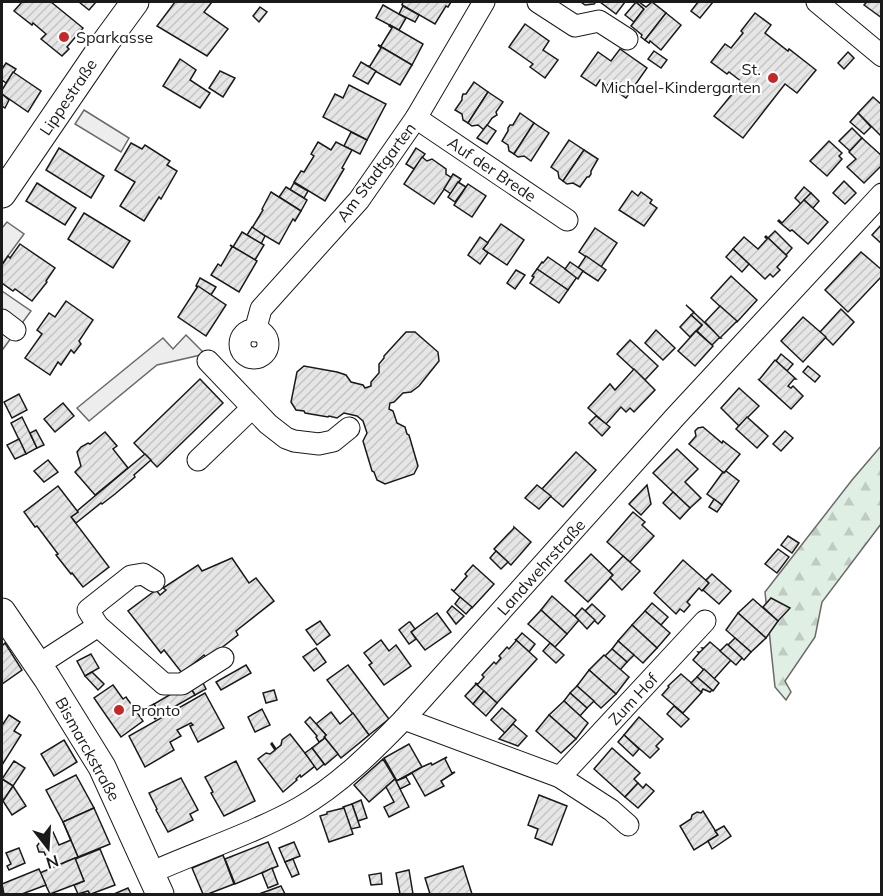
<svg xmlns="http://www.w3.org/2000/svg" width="883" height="896" viewBox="0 0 883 896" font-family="Mulish,sans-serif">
  <defs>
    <pattern id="forest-firs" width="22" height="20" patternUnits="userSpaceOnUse" patternTransform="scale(1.5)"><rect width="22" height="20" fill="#e0efe3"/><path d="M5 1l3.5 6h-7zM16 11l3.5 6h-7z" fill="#c0ccc2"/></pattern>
    <pattern id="building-hatch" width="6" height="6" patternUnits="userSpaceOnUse" patternTransform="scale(1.5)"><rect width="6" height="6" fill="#e6e6e6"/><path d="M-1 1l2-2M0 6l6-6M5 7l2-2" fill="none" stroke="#c5c5c5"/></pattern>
  </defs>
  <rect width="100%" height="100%" fill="#fff"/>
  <polygon fill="url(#forest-firs)" stroke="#6a6a6a" stroke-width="1.5" points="881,446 881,524 822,602 815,637 785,681 791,692 786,700 775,687 765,592 852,480"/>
  <g fill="#ededed" stroke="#6a6a6a" stroke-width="1.5">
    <polygon points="84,110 129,138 121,152 75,124"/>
    <polygon points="7,222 24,234 2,264 2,228"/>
    <polygon points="2,291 31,311 3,349 2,348"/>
    <polygon points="186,335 205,354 157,365 89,421 77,408 163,338 173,349"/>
  </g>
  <g fill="url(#building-hatch)" stroke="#1a1a1a" stroke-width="1.5">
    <polygon points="22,2 51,2 83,28 67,47 69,49 62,56 41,39 46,34 33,23 32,25 14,11"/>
    <polygon points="79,2 96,2 89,10"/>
    <polygon points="175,2 212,2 204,12 228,29 207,56 157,26"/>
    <polygon points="403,2 451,2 448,7 446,6 435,24 402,5"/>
    <polygon points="581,2 596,2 594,4 585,5"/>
    <polygon points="600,2 625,2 616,14"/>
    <polygon points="636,2 644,9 634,22 625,15"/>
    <polygon points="636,2 639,2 646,7 652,2 666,13 645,40 641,37 642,35 631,26 644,9"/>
    <polygon points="698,2 713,2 700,18 691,11"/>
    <polygon points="867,2 882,2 882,18 864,5"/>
    <polygon points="383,5 406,18 399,30 376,18"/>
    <polygon points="403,6 419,15 415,22 399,14"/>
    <polygon points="260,7 267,12 259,22 253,16"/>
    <polygon points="666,13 681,25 661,50 650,41 649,43 645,40"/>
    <polygon points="755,13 771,25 765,33 788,51 789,49 816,70 797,93 785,84 743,138 714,116 742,82 729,72 727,74 711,62 725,44 731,48 743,33 741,31"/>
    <polygon points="525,24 549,41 543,50 558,60 545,78 530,67 533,64 509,47"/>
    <polygon points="390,25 423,44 412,65 378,45 381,46 392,28 389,26"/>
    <polygon points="378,45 412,65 400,85 366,66 370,66 381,48"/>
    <polygon points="620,49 647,68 626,98 600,80 596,86 581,76 598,52 611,61"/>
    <polygon points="654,51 667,60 661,68 648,59"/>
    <polygon points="848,52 854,58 844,69 838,63"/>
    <polygon points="180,59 196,70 190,80 210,93 200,108 163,86"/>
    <polygon points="361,62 376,71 368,84 353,76"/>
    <polygon points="6,63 16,69 6,83 2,80 2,69"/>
    <polygon points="220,71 235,78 223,97 209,88"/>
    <polygon points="13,72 41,91 28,112 2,94 2,90"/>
    <polygon points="474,82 488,92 468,123 463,120 462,114 455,110 462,100 462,97 463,94 466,94"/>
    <polygon points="349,85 386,104 367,140 323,117 335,94 343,98"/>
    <polygon points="488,92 503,102 496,112 497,115 492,118 484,130 478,125 472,126 468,123"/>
    <polygon points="2,94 9,100 5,108 2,106"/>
    <polygon points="873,97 882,105 882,137 858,113"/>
    <polygon points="520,113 534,123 514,154 509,151 508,145 502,141 508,131 508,128 510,125 513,125"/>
    <polygon points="858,113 871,127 864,134 850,122"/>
    <polygon points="534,123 549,133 531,161 524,156 518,157 514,154"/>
    <polygon points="487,125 496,131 487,144 477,138"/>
    <polygon points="852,128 862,138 850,151 839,141"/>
    <polygon points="351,132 367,140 360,154 344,146"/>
    <polygon points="862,138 882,156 882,165 864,183 847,167 856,159 849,152"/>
    <polygon points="569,140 584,150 563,181 559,178 558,172 551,167"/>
    <polygon points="829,141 842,153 839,156 842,159 827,176 810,161"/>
    <polygon points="318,142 331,150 336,142 352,150 342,168 344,169 325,201 294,182 301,171 304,172 314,156 311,154"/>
    <polygon points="131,143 142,149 145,145 170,161 167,165 177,171 161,199 159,197 144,221 120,206 135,182 115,170"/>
    <polygon points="59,148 104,176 91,198 46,170"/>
    <polygon points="416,148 425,154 414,169 406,164"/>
    <polygon points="584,150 598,159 591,171 591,174 589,177 587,177 580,187 573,183 567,184 563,181"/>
    <polygon points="422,157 427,161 432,159 446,169 446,174 452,178 434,204 404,184"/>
    <polygon points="453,174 461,179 451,194 444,189"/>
    <polygon points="844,181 856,193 845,204 833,193"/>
    <polygon points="458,182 466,187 455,202 448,197"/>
    <polygon points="37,183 76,208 65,225 26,201"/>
    <polygon points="294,183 308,191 304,198 290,190"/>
    <polygon points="468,184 486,196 472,217 454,205"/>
    <polygon points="286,187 307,200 301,211 279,197"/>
    <polygon points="804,187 811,193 801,204 795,198"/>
    <polygon points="632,191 638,196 641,192 652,200 650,203 657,208 644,226 619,210"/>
    <polygon points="271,192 301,211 295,221 293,219 279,244 252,228 263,210 262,209"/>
    <polygon points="811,193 819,201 813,208 804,200"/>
    <polygon points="804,200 828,222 808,244 792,230 790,231 778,221 779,220 782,223"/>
    <polygon points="84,213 130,241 113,268 68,239"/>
    <polygon points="501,224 524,240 507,265 483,249"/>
    <polygon points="882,224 882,244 872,235"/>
    <polygon points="252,227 265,236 261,244 247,235"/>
    <polygon points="595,228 617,243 601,267 579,252"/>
    <polygon points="775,231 792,248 786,255 768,238"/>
    <polygon points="242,232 264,245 255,260 233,247"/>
    <polygon points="766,236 787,256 777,267 780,270 773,277 770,274 765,279 733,249 744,237 758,249 767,239 765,237"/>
    <polygon points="480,237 488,243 483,249 488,253 480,264 468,255"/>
    <polygon points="20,244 55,268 46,281 47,282 32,301 15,289 13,291 2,283 2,265 8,256 10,258"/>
    <polygon points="230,245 257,261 239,292 211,275 218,264 221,266 232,247"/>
    <polygon points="733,249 749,264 742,272 726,257"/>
    <polygon points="861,252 882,270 882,276 848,312 825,290"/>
    <polygon points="586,256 606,270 598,281 578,268"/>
    <polygon points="548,257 577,277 568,290 537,269 542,262 543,263"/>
    <polygon points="570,262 583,271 578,279 565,269"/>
    <polygon points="537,269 568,290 559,303 530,283 534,277 532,276"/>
    <polygon points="516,270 525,275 515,289 507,283"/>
    <polygon points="731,276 757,300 737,322 711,298"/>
    <polygon points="200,278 216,287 211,295 196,286"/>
    <polygon points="198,286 226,305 206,336 178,317"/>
    <polygon points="66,301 93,320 79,341 81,344 74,353 71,350 61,365 58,362 50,375 25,358 42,334 37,330 49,313 55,317"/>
    <polygon points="686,305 721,338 719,338 712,345 697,331 702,325 691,315 694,312"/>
    <polygon points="720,306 737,321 720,338 705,322"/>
    <polygon points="841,309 854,322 833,345 820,332"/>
    <polygon points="691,315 702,325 690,337 680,327"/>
    <polygon points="803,317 826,337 803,362 781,341"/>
    <polygon points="656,330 675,348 663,360 645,343"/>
    <polygon points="696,331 713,346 695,366 678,351"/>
    <polygon points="406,332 415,332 438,352 439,361 419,386 411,392 403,393 394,402 390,403 389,409 393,411 397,423 405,427 407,434 409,435 418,466 414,474 385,484 377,480 374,472 372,471 363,441 367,433 363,421 357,416 344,413 337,418 329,416 328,417 305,413 304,411 296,410 291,402 297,372 304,366 337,372 346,375 351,382 363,385 365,388 371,386 371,382 379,373 379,364 384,358 384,356"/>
    <polygon points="630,340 658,366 645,380 617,354"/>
    <polygon points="781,354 793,364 787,371 776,361"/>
    <polygon points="775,360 796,379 794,379 788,386 791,388 793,386 803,396 791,409 758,379 759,380"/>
    <polygon points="808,366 820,376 815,382 803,372"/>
    <polygon points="634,369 655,390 634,412 630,408 626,412 621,407 606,424 588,408 610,384 615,390"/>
    <polygon points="200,379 223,403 157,467 134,443"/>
    <polygon points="739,388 759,406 739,426 721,408"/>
    <polygon points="19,394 27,410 12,418 4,402"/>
    <polygon points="63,403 74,416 55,432 44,419"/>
    <polygon points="596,416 610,427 602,436 589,423"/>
    <polygon points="22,417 37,448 26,454 11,423"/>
    <polygon points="747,417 768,436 757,448 736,429"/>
    <polygon points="703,427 722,443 723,441 740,454 724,473 689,444 696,436 695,431 698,428"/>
    <polygon points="36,430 44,445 37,448 30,433"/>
    <polygon points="785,431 793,438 781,451 773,444"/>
    <polygon points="105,432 117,446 113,449 128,468 95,495 75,472 81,466 77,452 81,447 88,443 90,444"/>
    <polygon points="19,439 26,454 15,459 7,445"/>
    <polygon points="677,449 698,469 685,482 701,498 690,508 653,473"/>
    <polygon points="576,452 596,470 563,507 542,489"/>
    <polygon points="145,454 151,460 134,475 135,477 115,494 102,504 101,503 76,523 71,517 78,512 77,511"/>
    <polygon points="48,460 58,472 44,482 34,471"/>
    <polygon points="726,471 739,481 722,505 707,494 723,472 724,473"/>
    <polygon points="537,485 551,496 539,509 525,498"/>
    <polygon points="647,485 651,504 641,515 629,504"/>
    <polygon points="58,486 78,512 71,517 109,567 83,587 72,573 71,574 56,555 58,554 37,526 35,527 24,512"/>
    <polygon points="673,492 690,508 680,519 663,503"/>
    <polygon points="714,499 722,505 717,512 709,507"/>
    <polygon points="633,512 645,522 642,525 654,536 630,562 607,542"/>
    <polygon points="514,527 531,542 511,565 494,549 514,528"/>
    <polygon points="788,536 799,543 792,553 781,545"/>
    <polygon points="778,549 789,557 777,573 765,564"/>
    <polygon points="496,551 508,562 501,569 490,558"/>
    <polygon points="591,554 613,575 588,602 565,581"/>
    <polygon points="623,556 640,571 622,590 610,578 613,575 609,571"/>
    <polygon points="232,558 249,583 256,578 274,601 236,631 238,635 207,659 204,655 182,673 164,650 161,653 128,611 156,590 160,595 166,590 163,588 198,565 202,571"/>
    <polygon points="683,560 709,583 702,591 699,588 687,602 690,605 684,612 680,609 676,614 654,593"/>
    <polygon points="473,565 494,584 472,608 451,589 454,591 467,576 465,574"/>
    <polygon points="712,574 731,591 719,604 703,590 709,583 706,580"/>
    <polygon points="552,596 579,620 567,634 541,610"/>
    <polygon points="460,597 472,607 466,614 455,604"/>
    <polygon points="771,598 790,608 778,621 763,607"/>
    <polygon points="753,599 778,621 766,638 738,613"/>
    <polygon points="652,603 668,617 661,625 645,611"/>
    <polygon points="592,604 605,616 598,624 585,611"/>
    <polygon points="452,606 464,616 456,624 447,612"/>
    <polygon points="582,608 595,620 587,629 575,616"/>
    <polygon points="541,610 567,634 555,647 528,624"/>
    <polygon points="645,611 670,633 657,648 632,625"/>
    <polygon points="437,613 451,632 425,650 411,632"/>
    <polygon points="738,613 766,638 751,652 726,630"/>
    <polygon points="320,621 330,635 317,645 306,630"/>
    <polygon points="409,622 410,622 415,629 411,632 416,639 409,644 399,630"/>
    <polygon points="632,625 657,648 643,663 618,641"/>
    <polygon points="522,633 535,644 529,652 516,640"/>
    <polygon points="735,638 751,652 744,660 728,645"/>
    <polygon points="515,639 537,659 497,703 475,683 478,684 484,677 482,675 494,662 496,664 501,658 499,656 507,647 509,649 516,641"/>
    <polygon points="381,640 389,651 396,645 411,666 384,685 369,665 372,663 364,653"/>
    <polygon points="618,641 634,655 627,662 612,649"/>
    <polygon points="710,642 731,660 714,679 693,660 699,653 698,652 700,652 703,649 702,648 704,648"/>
    <polygon points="5,643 22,670 2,684 2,646"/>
    <polygon points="550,643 564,655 556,663 543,651"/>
    <polygon points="727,644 742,658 736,665 720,651"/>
    <polygon points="316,648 326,662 314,671 303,657"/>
    <polygon points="612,649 627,662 620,670 605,656"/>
    <polygon points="91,654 99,668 85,676 77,661"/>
    <polygon points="604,655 629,677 616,694 589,670"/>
    <polygon points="246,665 251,673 221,690 216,682"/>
    <polygon points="348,665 389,719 369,735 327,680"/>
    <polygon points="704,669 719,683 713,691 697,677"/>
    <polygon points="589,670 616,694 601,708 577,686"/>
    <polygon points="92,672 104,684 98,690 85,676"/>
    <polygon points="681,674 702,692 683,713 662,695 669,687 668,686"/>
    <polygon points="200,677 206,689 195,695 188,684"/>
    <polygon points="697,677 712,690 710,692 703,689 701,692 691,683"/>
    <polygon points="188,684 195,695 160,715 154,704"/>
    <polygon points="476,684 484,691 473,704 465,696"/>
    <polygon points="113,685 123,699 126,697 143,721 121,737 94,698"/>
    <polygon points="577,686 594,701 587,708 570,693"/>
    <polygon points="274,690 277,700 266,703 263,693"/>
    <polygon points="484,691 497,703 486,716 473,704"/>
    <polygon points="205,693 224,728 198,742 190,726 193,725 191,723 177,730 181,736 170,742 174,750 145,767 129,736"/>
    <polygon points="570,693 587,708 580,716 564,701"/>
    <polygon points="564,701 588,723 576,739 549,715"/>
    <polygon points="154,704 160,715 155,719 146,708"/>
    <polygon points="674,706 689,719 681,727 667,714"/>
    <polygon points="502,708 516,720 505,733 491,720"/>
    <polygon points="262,709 270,725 255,732 248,717"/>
    <polygon points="331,712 340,724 353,713 369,735 341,758 324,737 326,735 316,724"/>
    <polygon points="9,715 20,722 14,731 21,735 2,765 2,723 3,724"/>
    <polygon points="549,715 576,739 561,753 536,731"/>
    <polygon points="310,717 326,735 324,737 325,738 319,742 316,737 317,736 305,722"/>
    <polygon points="639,717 663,739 656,746 659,749 650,758 624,735"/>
    <polygon points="513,724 527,736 518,746 499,739"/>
    <polygon points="290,734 315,766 301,777 300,775 296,779 297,780 283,792 258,759 266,753 270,754 275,750 271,744 272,743 276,749 281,745 282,740"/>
    <polygon points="624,735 639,749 633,756 618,742"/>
    <polygon points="325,738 338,754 325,765 312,748"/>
    <polygon points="64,740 77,762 54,776 41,754"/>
    <polygon points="409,744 422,767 397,781 384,758"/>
    <polygon points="312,748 324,764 317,770 305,753"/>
    <polygon points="612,748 640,773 634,779 638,783 625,797 594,769"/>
    <polygon points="447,757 445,759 452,773 455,772 441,781 444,786 425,796 412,773 397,781 422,767 431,763 432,765"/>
    <polygon points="383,759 395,779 369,802 354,785"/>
    <polygon points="14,761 25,768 13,786 2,779"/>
    <polygon points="236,761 255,801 224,816 211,793 213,792 205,777"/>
    <polygon points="76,775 94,808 63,822 46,790"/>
    <polygon points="406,777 410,784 400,789 396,781"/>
    <polygon points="181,778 198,810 190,814 193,820 168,832 156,810 157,809 149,793"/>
    <polygon points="2,779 13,786 4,800 2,798"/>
    <polygon points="395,779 409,807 389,817 384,807 394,802 386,787"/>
    <polygon points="638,783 643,788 646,784 654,791 638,808 625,797"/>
    <polygon points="13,786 26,806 12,815 3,801"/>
    <polygon points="539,795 567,806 552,845 535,838 538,829 528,825"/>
    <polygon points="361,800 367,818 358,821 352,804"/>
    <polygon points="352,804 360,827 351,829 343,807"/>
    <polygon points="94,808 110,844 78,857 63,822"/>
    <polygon points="344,808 353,834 329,842 320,816 327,814 327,812"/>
    <polygon points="703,811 718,835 694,850 680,826 691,819 692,815 697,812 701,813"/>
    <polygon points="63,822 78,857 51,868 44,852 39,852 37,846 40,842 38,838 53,832 59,845 71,840"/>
    <polygon points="724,826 731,836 712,849 708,841 718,835 715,831"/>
    <polygon points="268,842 278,866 235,884 225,859"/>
    <polygon points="294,842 300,856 285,862 279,848"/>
    <polygon points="19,848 25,863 9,870 7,866 11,864 6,853"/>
    <polygon points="100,849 115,885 91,894 90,894 88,891 78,894 74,885 84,881 75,859"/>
    <polygon points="223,855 234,884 208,894 203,894 192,868"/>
    <polygon points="75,858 84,881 50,894 40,873"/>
    <polygon points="293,859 299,874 292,877 285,862"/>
    <polygon points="463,866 472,894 430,894 425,878"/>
    <polygon points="272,868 278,884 268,888 262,873"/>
    <polygon points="39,869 46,885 22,894 4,894 2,884"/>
    <polygon points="409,870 413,894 400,894 396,873"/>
    <polygon points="381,873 382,884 371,885 369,875"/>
    <polygon points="281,886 285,894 259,894"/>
    <polygon points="128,888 131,894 114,894"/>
  </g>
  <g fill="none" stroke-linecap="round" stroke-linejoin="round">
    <g stroke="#1a1a1a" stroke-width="23">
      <g id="minor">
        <polyline points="538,2 575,26 599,21 627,39"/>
        <polyline points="817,2 882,56"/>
        <polyline points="416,118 567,220"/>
        <polyline points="2,320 15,330"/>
        <circle cx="254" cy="344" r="14"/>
        <polyline points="255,331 261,309 359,200 416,118 484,2"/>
        <polyline points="208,361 268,424 286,438 294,441 319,444 333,441 349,428"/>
        <polyline points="198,460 252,408"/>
        <polyline points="98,626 164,684 182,684 223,658"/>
        <polyline points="38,665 98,626 88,610 131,576 143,574 154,581"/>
        <polyline points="404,719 560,777 611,810 628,825"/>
        <polyline points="560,777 705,621"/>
        <path d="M 150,873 C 199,851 252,834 299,808 C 339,785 372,752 404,719 L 676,416 L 882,194"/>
      </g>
    </g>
    <g stroke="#1a1a1a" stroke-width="29">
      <g id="major">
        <polyline points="2,194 105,43 135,2"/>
        <polyline points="2,612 47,678 102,767 160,894"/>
      </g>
    </g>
    <use href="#minor" stroke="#fff" stroke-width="21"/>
    <use href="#major" stroke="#fff" stroke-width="27"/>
  </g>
  <g fill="#c62828" stroke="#fff" stroke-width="2">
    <circle cx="64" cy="37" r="6"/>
    <circle cx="773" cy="78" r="6"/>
    <circle cx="119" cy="710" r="6"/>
  </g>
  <g text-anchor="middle" stroke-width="4.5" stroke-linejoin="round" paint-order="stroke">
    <g font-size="16" fill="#1a1a1a" stroke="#fff" text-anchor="start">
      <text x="76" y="43">Sparkasse</text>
      <text x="761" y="75" text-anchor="end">St.<tspan x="761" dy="18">Michael-Kindergarten</tspan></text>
      <text x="131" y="716">Pronto</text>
    </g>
    <g font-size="16" fill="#1a1a1a" stroke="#fff">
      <text transform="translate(68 97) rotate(-56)" y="6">Lippestraße</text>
      <text transform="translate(492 169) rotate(34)" y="6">Auf der Brede</text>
      <text transform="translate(376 172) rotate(-53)" y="6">Am Stadtgarten</text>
      <text transform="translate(541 567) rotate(-48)" y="6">Landwehrstraße</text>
      <text transform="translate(633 699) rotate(-47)" y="6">Zum Hof</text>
      <text transform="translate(88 749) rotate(61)" y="6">Bismarckstraße</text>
    </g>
  </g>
  <rect width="883" height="896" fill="none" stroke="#1a1a1a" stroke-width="6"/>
  <g transform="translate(48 848) rotate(163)" stroke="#ffffff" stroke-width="4.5" paint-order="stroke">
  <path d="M0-4.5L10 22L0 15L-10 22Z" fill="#1a1a1a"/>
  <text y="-9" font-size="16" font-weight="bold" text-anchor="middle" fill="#1a1a1a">N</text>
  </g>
</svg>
